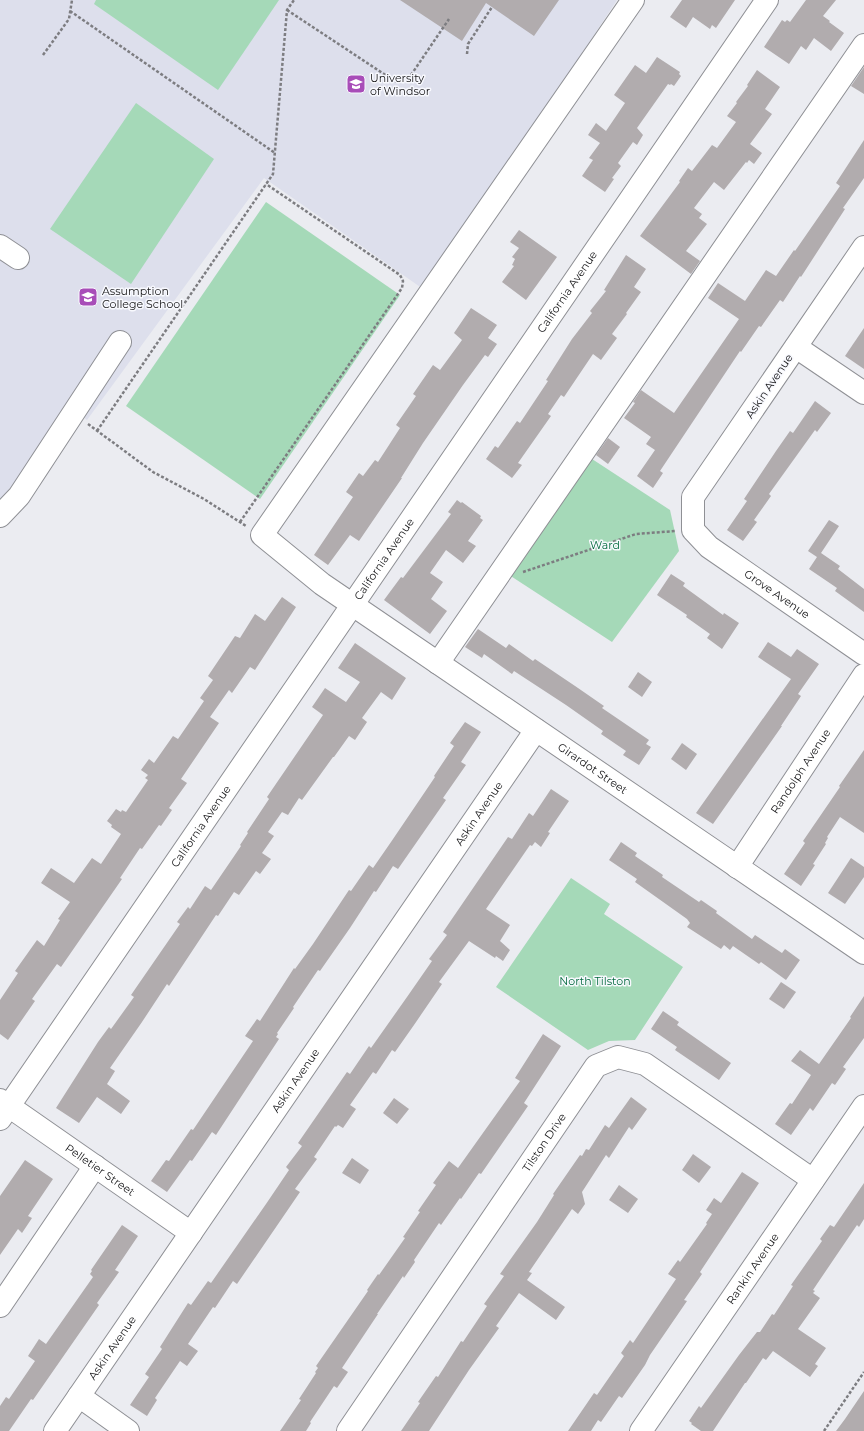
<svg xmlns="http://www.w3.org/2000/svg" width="864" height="1431" viewBox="0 0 864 1431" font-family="Montserrat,sans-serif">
  <rect width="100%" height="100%" fill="#ebecf1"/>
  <polygon fill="#dddfec" points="0,0 617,0 426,291 264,178 87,420 83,417 0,525"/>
  <g fill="#a5d9b8">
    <polygon points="96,0 279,0 218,90 94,4"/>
    <polygon points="136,103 214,159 131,284 50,229"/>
    <polygon points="266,202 400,295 260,499 126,406"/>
    <polygon points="589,457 670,510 679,551 612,642 506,573"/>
    <polygon points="571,878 610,904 604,914 683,967 635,1040 609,1041 588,1050 496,987"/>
  </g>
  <g fill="#b1acae">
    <polygon points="400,0 559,0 534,36 486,3 462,41"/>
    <polygon points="682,0 735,0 716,28 712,25 710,29 693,17 686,28 670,17"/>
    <polygon points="806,0 836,0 823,16 830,21 829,22 844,33 831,51 814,38 806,50 801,46 789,64 764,47 782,20 785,22 787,20 790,22"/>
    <polygon points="657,57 680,72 679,74 681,76 674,86 671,84 670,85 668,84 637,128 643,135 637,145 633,142 618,163 621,166 612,178 614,179 605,192 582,176 593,160 589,158 600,143 588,135 596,123 606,131 625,103 614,95 635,65 646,73"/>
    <polygon points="864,67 864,94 851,86"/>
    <polygon points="757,70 780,87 765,109 772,114 750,144 762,153 754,164 749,160 747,163 746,162 724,190 714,182 694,208 702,214 699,218 707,224 686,251 700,261 691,274 640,236 680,182 679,181 688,168 692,171 712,145 717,148 736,122 727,116 737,103 736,102 748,86 747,85"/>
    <polygon points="864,140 864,178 843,208 845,209 801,277 800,276 783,302 780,300 761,327 759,326 741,352 740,351 660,471 663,473 653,488 637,476 655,450 646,444 651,437 624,418 635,403 633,402 641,390 674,413 739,319 708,298 718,283 745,301 766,270 776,276 794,250 795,251 840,186 836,183"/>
    <polygon points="519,230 557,257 526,300 502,282 514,266 512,265 515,259 512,257 519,248 510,242"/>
    <polygon points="626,255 646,269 634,287 641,292 626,313 627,314 612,334 617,338 601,360 593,354 564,397 561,395 548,414 551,416 518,463 522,465 512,478 486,459 495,446 498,448 517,421 520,423 548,381 546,380 572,339 592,313 590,311 606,291 604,290"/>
    <polygon points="471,308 497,325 488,338 497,344 488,357 485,355 463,385 423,443 401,478 402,478 359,541 350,535 328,565 314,555 353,497 346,492 359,473 363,476 375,460 378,462 400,428 396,425 416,396 413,394 433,365 440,370 462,340 454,333"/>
    <polygon points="864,328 864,369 845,356"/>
    <polygon points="815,401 831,413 817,432 815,430 769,494 771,496 754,520 757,522 743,541 727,530 747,501 744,499 776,451 790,431 793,433"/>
    <polygon points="608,438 620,447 608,464 596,455"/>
    <polygon points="457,500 461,503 462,502 481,516 480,518 483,520 468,541 476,546 463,563 446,550 430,573 443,582 431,599 447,611 430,634 384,600 401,577 403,578 451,514 448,512"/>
    <polygon points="829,520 839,526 821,553 840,566 838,569 864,589 864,612 835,591 837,588 809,569 817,557 808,551"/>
    <polygon points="671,574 685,583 683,586 723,615 724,613 739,623 722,649 707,638 710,634 686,617 687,615 657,595"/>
    <polygon points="282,597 296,607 255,670 250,667 232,693 229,690 210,717 219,723 181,779 187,783 169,808 172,810 161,826 159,825 142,849 140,848 120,878 122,879 61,967 57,964 32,999 35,1001 8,1040 0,1034 0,1000 18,973 15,971 37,940 44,946 60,920 58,919 70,902 41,883 51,868 74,883 92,858 101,864 121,834 111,827 112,825 107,821 116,809 121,812 122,810 126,812 148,780 145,778 148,775 141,770 149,759 154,763 173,736 178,739 204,701 200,698 213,680 208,676 235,636 240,638 255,614 265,621"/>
    <polygon points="478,629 506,648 509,644 533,661 535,659 578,688 604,706 602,708 649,740 646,744 651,747 639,765 623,755 626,751 601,734 603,731 566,705 514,671 512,674 484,654 482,658 465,647"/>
    <polygon points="768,642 791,657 797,649 819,664 798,694 801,696 781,726 782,726 713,824 696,813 791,679 758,657"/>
    <polygon points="355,643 406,678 392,700 381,692 362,718 367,722 355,740 349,736 334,757 333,757 302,800 299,798 288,815 282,812 268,832 274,836 262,853 271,859 260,874 256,871 239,895 234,892 218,916 216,915 169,986 167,984 142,1022 110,1068 115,1071 107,1084 130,1101 121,1114 97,1097 79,1123 56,1108 98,1042 109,1027 111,1029 134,997 131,995 180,924 177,922 188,907 190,909 205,886 211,890 241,846 240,845 248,833 247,832 269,799 267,797 323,715 312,707 325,688 346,702 360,682 338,668"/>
    <polygon points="638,672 652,682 642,697 628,687"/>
    <polygon points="465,722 481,732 461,762 466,765 443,798 446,800 398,869 393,866 376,892 374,891 350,928 320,971 318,970 293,1007 294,1008 277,1033 278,1034 276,1037 279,1039 216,1135 212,1132 192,1161 190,1160 167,1192 151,1181 166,1160 169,1161 191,1129 193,1130 253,1041 245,1036 257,1019 260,1021 294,968 295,969 313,944 349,890 351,891 369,865 373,868 391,842 435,777 434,776 454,746 450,743"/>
    <polygon points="682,743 697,754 686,770 671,759"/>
    <polygon points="864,750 864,833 840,817 827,837 828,838 825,843 826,844 813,864 815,865 801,886 784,874 805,843 803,841 840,787 839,786"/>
    <polygon points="551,789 569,801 548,832 550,833 541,847 535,842 532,846 530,845 486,909 510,925 500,941 510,950 503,961 496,956 495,958 469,941 439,982 442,984 414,1025 395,1052 392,1050 376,1074 373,1072 350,1105 356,1109 343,1128 338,1125 336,1127 335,1126 314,1157 317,1159 295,1189 300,1192 237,1284 233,1281 215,1308 213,1307 188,1344 198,1351 187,1366 180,1361 155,1398 157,1400 147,1416 130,1405 149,1377 145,1374 162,1349 160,1347 188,1303 191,1305 208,1281 211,1283 266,1204 289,1170 286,1167 302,1146 298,1143 347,1072 350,1074 369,1046 371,1048 407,997 432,961 429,959 447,935 443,932 508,837 512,839 529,813 533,816"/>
    <polygon points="621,842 637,853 635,856 663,875 662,877 699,902 701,900 717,911 716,913 752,939 755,935 782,953 785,949 800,960 786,980 761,962 759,964 733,946 730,950 724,945 721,949 687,927 690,923 687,919 635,882 637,879 609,860"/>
    <polygon points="851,858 864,867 864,877 845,904 828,893"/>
    <polygon points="781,982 796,992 784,1009 769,999"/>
    <polygon points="864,996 864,1038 843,1067 846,1069 835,1085 832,1083 813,1111 810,1108 791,1135 775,1124 790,1103 792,1104 811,1075 791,1061 800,1050 819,1064 851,1018 850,1017"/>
    <polygon points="663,1011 679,1022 677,1025 731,1063 719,1080 675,1050 677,1047 651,1029"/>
    <polygon points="543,1034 561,1046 524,1103 528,1106 481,1174 479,1173 461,1199 460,1198 441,1225 439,1223 414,1260 415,1262 404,1278 403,1276 377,1314 378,1314 342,1368 348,1372 337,1388 334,1386 310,1422 311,1423 306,1431 280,1431 301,1400 299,1399 316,1373 315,1372 318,1368 316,1366 368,1291 367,1290 378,1274 379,1275 405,1238 403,1237 420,1212 418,1211 436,1185 433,1183 449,1161 458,1168 520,1081 515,1078"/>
    <polygon points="631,1097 647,1109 632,1130 629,1127 609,1158 606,1155 582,1192 585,1204 578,1214 572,1209 529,1272 532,1273 527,1280 565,1307 556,1320 519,1293 496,1326 499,1328 469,1370 429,1431 401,1431 420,1403 418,1402 436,1376 438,1377 461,1341 463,1342 487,1306 484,1304 504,1276 500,1274 537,1222 554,1195 553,1194 580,1155 582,1156 586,1149 589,1150 605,1125 609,1128"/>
    <polygon points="394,1098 409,1109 397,1124 383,1113"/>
    <polygon points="693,1154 711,1167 699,1183 682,1170"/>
    <polygon points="352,1158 369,1170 360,1184 342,1173"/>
    <polygon points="25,1160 53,1179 28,1216 32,1218 22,1233 18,1229 0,1255 0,1196"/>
    <polygon points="742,1172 759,1183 700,1272 702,1274 684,1300 687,1301 650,1355 645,1365 622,1398 619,1396 601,1422 598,1420 591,1431 568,1431 594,1393 597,1395 624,1356 621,1353 630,1340 633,1343 676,1279 668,1274 678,1260 680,1262 707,1224 706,1223 712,1214 706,1210 714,1198 721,1203"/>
    <polygon points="864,1183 864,1219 859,1227 857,1225 817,1284 813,1290 815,1291 813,1293 820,1298 798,1329 826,1348 815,1364 818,1366 810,1377 773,1351 766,1360 763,1358 746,1383 745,1383 713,1431 701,1431 691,1424 692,1423 689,1421 699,1406 701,1408 739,1355 757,1332 760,1332 772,1314 774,1315 793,1286 791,1285 822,1241 820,1239 830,1225 834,1227"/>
    <polygon points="619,1185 638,1199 628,1213 609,1200"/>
    <polygon points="122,1225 138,1236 115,1270 119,1272 97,1303 99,1305 33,1400 31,1399 9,1431 0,1431 0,1406 6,1397 9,1399 35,1361 28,1356 39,1339 46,1344 93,1277 90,1274 92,1271 91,1270"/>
    <polygon points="864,1391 864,1431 836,1431 845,1419"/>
  </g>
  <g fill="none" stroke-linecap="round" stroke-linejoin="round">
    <g stroke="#8f9095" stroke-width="24">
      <g id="minor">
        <path id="s1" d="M 633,0 L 262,535 L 322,584 L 864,953"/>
        <polyline points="0,246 18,258"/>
        <path id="s2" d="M 864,247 L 693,497 L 693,530 L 709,547 L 864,654"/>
        <polyline points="796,347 864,393"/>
        <polyline points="0,516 19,496 120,342"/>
        <polyline points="438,663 864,45"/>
        <path id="s3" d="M 737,867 L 864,675"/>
        <path id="s4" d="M 0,1100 L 191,1233"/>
        <path id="s5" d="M 0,1119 L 767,0"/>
        <polyline points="0,1306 95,1166"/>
        <polyline points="79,1396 128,1431"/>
        <path id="s6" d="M 55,1431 L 536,730"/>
        <path id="s7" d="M 348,1431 L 596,1066 L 618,1057 L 645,1064 L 813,1180"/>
        <path id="s8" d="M 641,1431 L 864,1106"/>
      </g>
    </g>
    <g stroke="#7d7d81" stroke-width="2.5" stroke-dasharray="3 2" stroke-linecap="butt">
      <polyline points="287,10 396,82"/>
      <polyline points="70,11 275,153"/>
      <polyline points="467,54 468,44 492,7"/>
      <polyline points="43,55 69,19 72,0"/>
      <polyline points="411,75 449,19"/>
      <polyline points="88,424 153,472 204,499 246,526"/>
      <polyline points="97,431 273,174 287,10 294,0"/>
      <polyline points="240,522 402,288 403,281 400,275 266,184"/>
      <polyline points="523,572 636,534 676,531"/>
      <polyline points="824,1431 864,1372"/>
    </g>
    <use href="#minor" stroke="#fff" stroke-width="22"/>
  </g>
  <defs>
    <g id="university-square" transform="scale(1)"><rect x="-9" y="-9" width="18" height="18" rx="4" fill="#a84db8" stroke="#f8f9fe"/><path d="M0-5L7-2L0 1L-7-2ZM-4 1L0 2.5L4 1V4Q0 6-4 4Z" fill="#fff"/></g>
    <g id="school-square" transform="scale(1)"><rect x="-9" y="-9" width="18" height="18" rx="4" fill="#a84db8" stroke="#f8f9fe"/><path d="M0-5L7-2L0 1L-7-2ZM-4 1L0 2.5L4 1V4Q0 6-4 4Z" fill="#fff"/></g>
  </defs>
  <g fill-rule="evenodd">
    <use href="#university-square" x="356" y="84"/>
    <use href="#school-square" x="88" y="297"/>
  </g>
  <g text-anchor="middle" stroke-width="3" stroke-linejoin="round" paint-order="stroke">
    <g font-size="11" fill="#161618" stroke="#f8f9fe" text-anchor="start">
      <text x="370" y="82">University<tspan x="370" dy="13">of Windsor</tspan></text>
      <text x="102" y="295">Assumption<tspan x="102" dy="13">College School</tspan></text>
    </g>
    <g font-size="11" fill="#161618" stroke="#f8f9fe">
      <text dy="4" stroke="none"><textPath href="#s5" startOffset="1003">California Avenue</textPath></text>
      <text transform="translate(769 386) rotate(-56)" y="4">Askin Avenue</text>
      <text dy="4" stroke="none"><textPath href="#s5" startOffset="679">California Avenue</textPath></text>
      <text dy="4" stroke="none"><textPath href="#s2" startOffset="442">Grove Avenue</textPath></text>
      <text dy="4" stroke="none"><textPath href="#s1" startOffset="1056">Girardot Street</textPath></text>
      <text dy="4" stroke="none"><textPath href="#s3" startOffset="115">Randolph Avenue</textPath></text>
      <text dy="4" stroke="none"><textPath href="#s6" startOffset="749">Askin Avenue</textPath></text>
      <text dy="4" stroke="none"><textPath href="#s5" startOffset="355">California Avenue</textPath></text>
      <text dy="4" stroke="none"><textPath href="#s6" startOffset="425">Askin Avenue</textPath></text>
      <text dy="4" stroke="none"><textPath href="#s7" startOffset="349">Tilston Drive</textPath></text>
      <text dy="4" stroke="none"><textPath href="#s4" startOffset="122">Pelletier Street</textPath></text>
      <text dy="4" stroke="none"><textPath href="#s8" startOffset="197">Rankin Avenue</textPath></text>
      <text dy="4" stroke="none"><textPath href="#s6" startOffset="101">Askin Avenue</textPath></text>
    </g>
    <g font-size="11" fill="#00693c" stroke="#f8f9fe">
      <text x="605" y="549">Ward</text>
      <text x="595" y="985">North Tilston</text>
    </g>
  </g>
</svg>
